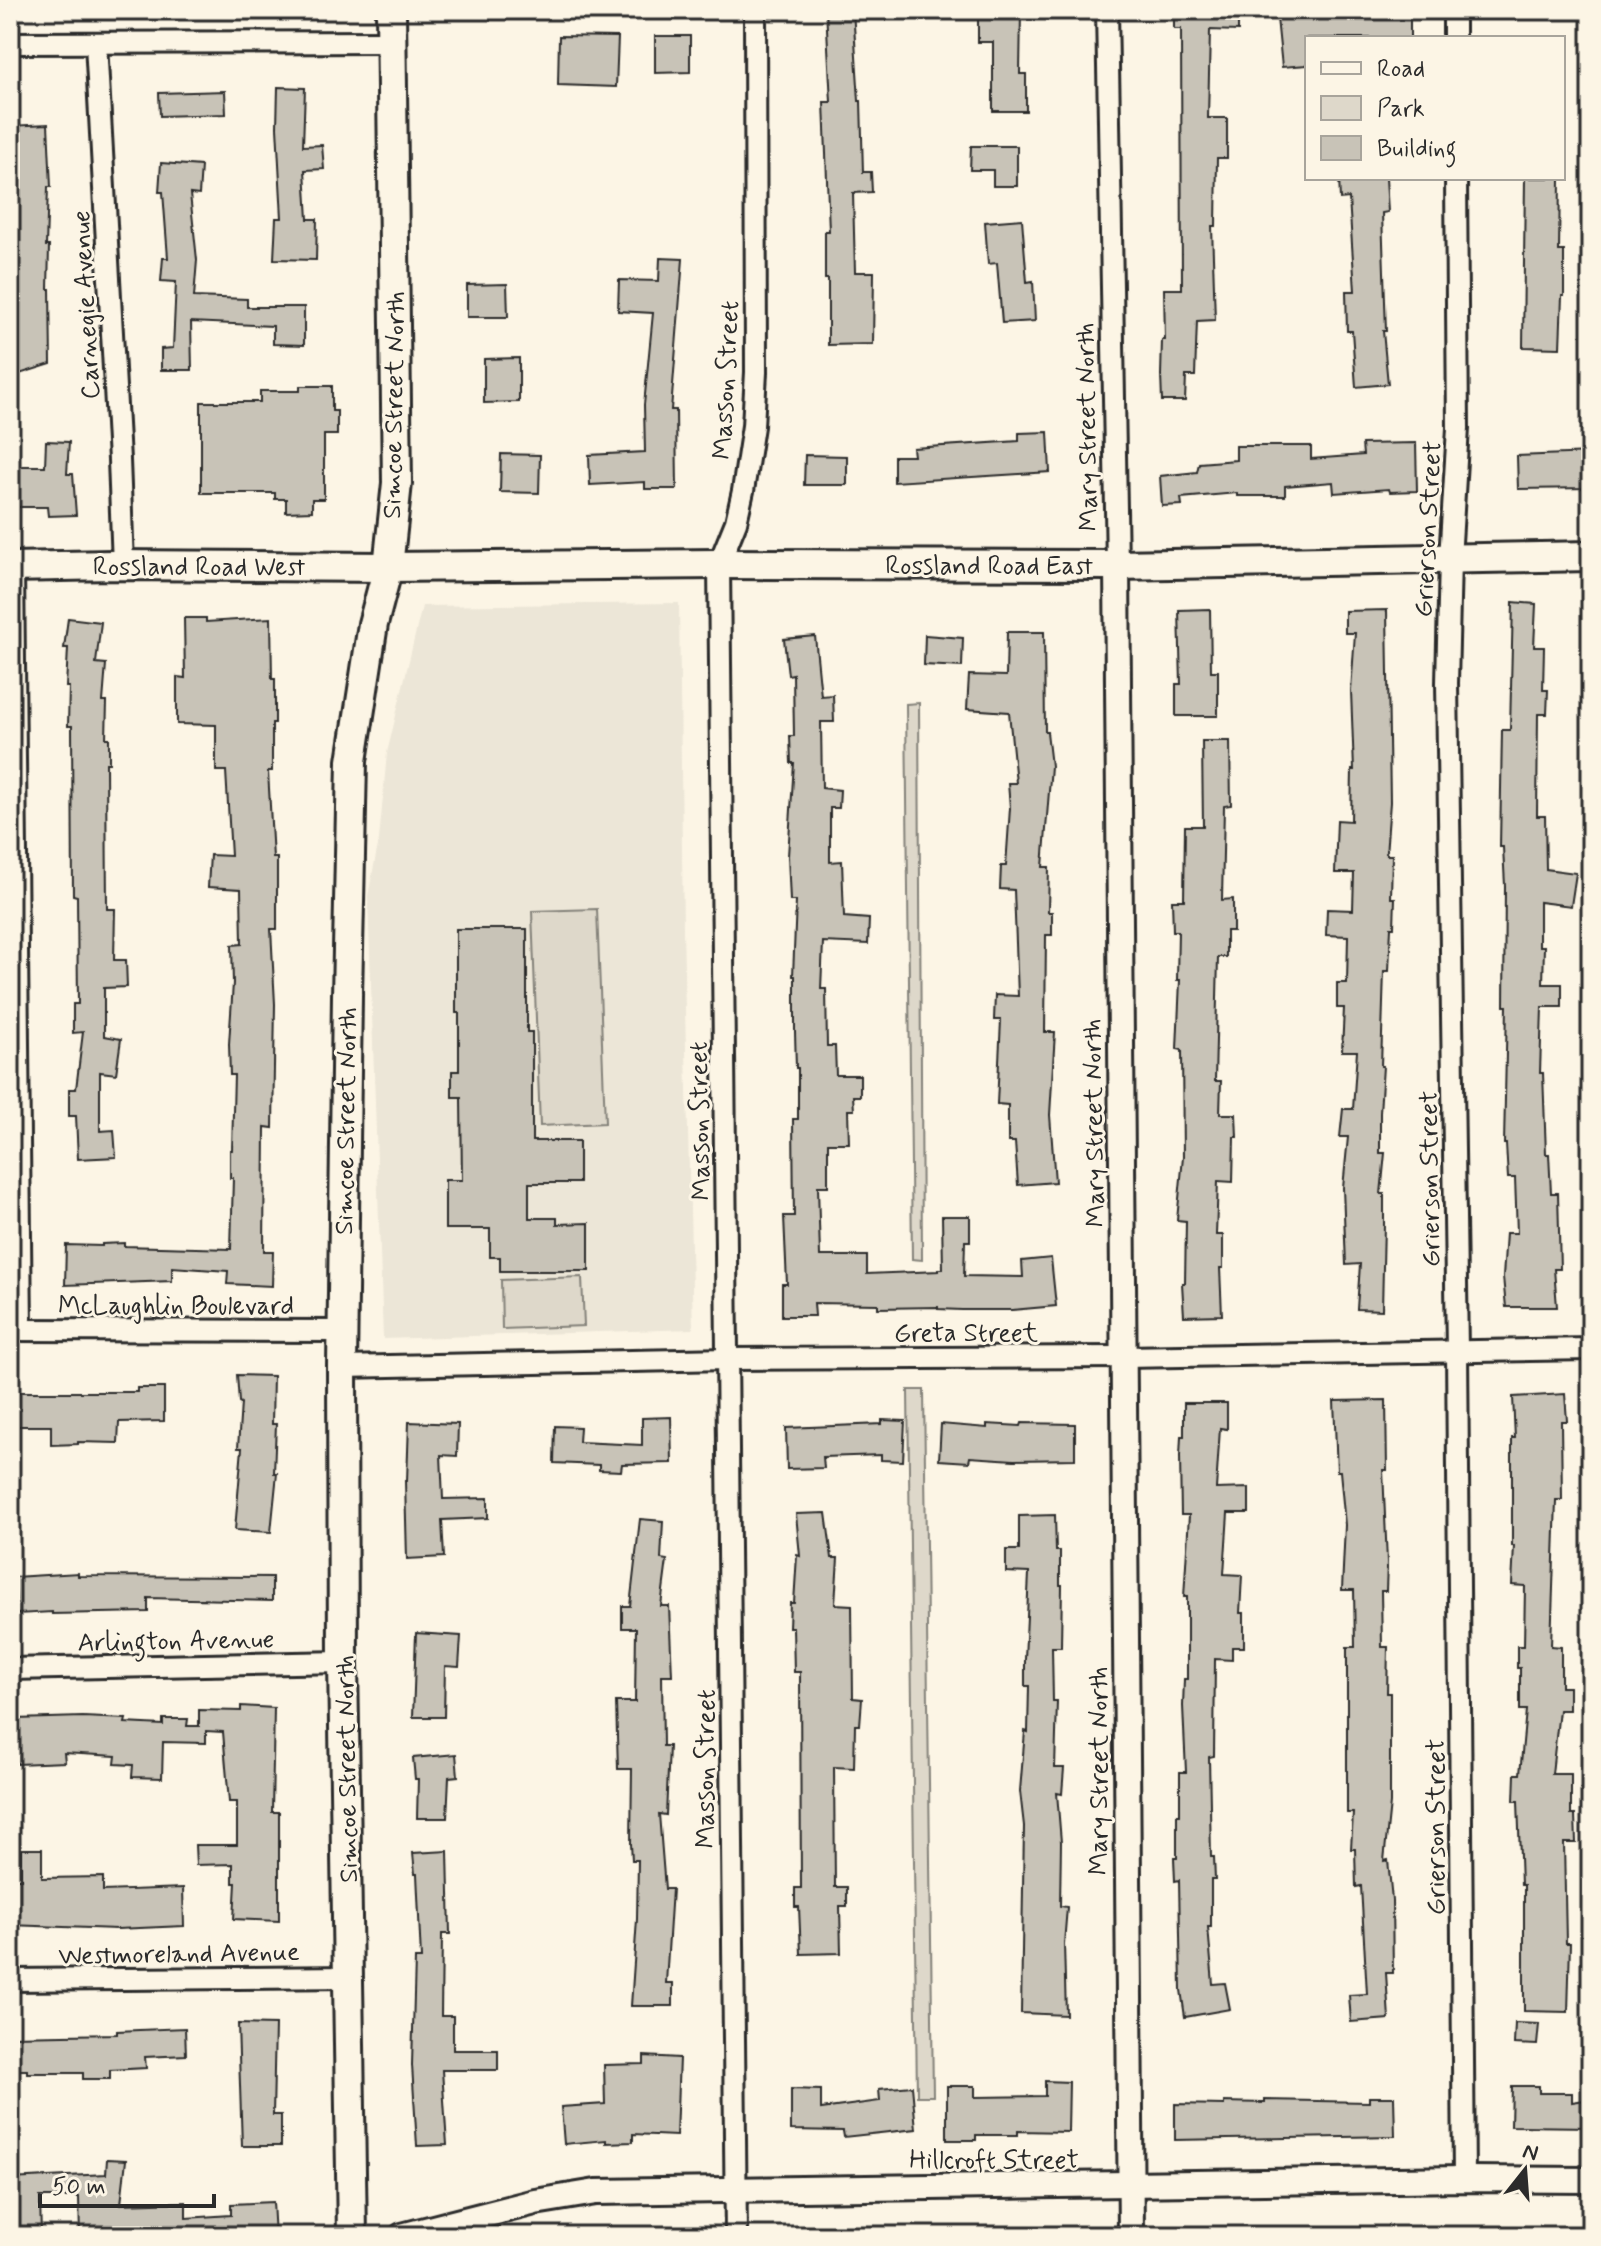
<svg xmlns="http://www.w3.org/2000/svg" width="1601" height="2246" viewBox="0 0 1601 2246" font-family="Mynerve,sans-serif">
  <rect width="100%" height="100%" fill="#fcf5e5"/>
  <filter id="ink" filterUnits="userSpaceOnUse"><feTurbulence type="fractalNoise" baseFrequency=".0125" numOctaves="2"/><feDisplacementMap in="SourceGraphic" scale="16" xChannelSelector="R" yChannelSelector="G"/><feConvolveMatrix kernelMatrix="1 2 1 2 8 2 1 2 1" color-interpolation-filters="sRGB"/></filter>
  <g filter="url(#ink)">
    <polygon fill="#ece6d7" points="679,603 683,930 693,1329 383,1339 368,896 379,840 387,753 422,606"/>
    <g fill="#ded8ca" stroke="#84827a" stroke-width="2">
      <polygon points="919,703 922,1260 912,1259 906,704"/>
      <polygon points="597,909 605,1123 540,1126 532,911"/>
      <polygon points="582,1277 584,1326 502,1329 501,1280"/>
      <polygon points="908,1390 924,1390 933,2096 917,2096"/>
    </g>
    <g fill="#c8c3b7" stroke="#2b2b2b" stroke-width="2">
      <polygon points="826,10 853,10 859,101 861,101 863,172 871,172 872,192 853,193 855,272 874,272 873,344 828,345 828,279 825,279 825,231 829,231 824,102 831,102"/>
      <polygon points="978,10 1021,10 1020,74 1026,74 1026,111 993,111 993,42 978,42"/>
      <polygon points="1174,10 1238,10 1238,31 1210,30 1208,118 1227,118 1227,158 1217,158 1216,226 1212,226 1215,320 1197,321 1195,376 1186,376 1185,401 1162,401 1161,375 1162,340 1165,340 1164,289 1182,289 1181,29 1174,29"/>
      <polygon points="1346,12 1410,12 1410,38 1307,38 1307,65 1282,67 1277,18"/>
      <polygon points="559,36 618,37 616,87 558,85"/>
      <polygon points="655,36 690,36 690,72 655,73"/>
      <polygon points="278,87 305,88 303,146 322,145 324,169 305,170 308,219 317,219 316,260 274,259 276,218 282,218 277,127"/>
      <polygon points="225,91 226,114 160,116 159,93"/>
      <polygon points="48,124 51,187 48,187 46,246 49,246 48,289 50,289 51,364 10,377 10,318 14,318 15,275 10,275 10,126"/>
      <polygon points="971,146 1017,146 1017,186 993,186 993,170 970,170"/>
      <polygon points="161,163 201,166 199,195 190,194 197,260 194,297 247,299 247,307 304,307 304,345 273,344 273,326 191,322 192,370 161,370 161,349 173,348 176,282 161,281 163,258 168,258 163,192 159,192"/>
      <polygon points="1339,178 1386,178 1388,212 1382,213 1386,331 1383,331 1388,384 1356,387 1352,331 1347,331 1346,291 1355,291 1349,198 1340,199"/>
      <polygon points="1525,178 1560,178 1559,251 1564,251 1564,296 1562,296 1560,348 1523,347"/>
      <polygon points="1022,219 1027,282 1033,281 1035,321 1002,323 997,263 988,264 985,222"/>
      <polygon points="660,258 683,259 671,410 676,410 677,489 645,489 645,482 590,485 589,455 645,452 644,405 653,313 618,311 619,280 659,281"/>
      <polygon points="507,284 508,317 467,317 467,285"/>
      <polygon points="519,358 519,402 484,403 484,359"/>
      <polygon points="300,386 332,386 332,411 337,411 337,435 324,435 324,499 312,499 312,511 286,512 286,499 275,499 275,493 201,493 201,402 260,402 260,391 300,391"/>
      <polygon points="1048,432 1050,472 894,482 894,456 914,456 913,448 1019,441 1019,433"/>
      <polygon points="46,441 69,442 67,474 73,474 76,515 48,516 47,507 10,507 10,466 45,466"/>
      <polygon points="1416,443 1417,491 1390,492 1389,489 1334,493 1333,482 1285,486 1285,496 1237,496 1237,493 1181,498 1182,505 1162,506 1160,476 1197,472 1199,463 1236,460 1236,446 1311,446 1311,459 1363,455 1362,444"/>
      <polygon points="1591,453 1591,488 1518,489 1517,456"/>
      <polygon points="501,454 540,455 539,493 500,492"/>
      <polygon points="805,455 847,456 847,485 804,485"/>
      <polygon points="1513,602 1536,604 1534,647 1544,647 1543,690 1548,690 1547,714 1538,714 1537,816 1545,816 1546,869 1576,873 1571,906 1539,902 1539,946 1544,946 1543,984 1562,984 1562,1007 1542,1007 1540,1073 1543,1073 1546,1154 1549,1154 1551,1193 1558,1193 1560,1269 1554,1269 1557,1307 1506,1307 1503,1277 1506,1233 1517,1233 1515,1178 1508,1178 1506,1144 1504,1144 1507,1006 1504,1006 1505,886 1503,847 1500,847 1502,730 1510,730"/>
      <polygon points="1210,609 1211,671 1218,671 1218,716 1176,716 1176,684 1181,684 1179,610"/>
      <polygon points="1387,610 1390,802 1386,855 1392,855 1391,898 1395,898 1394,927 1391,927 1389,971 1384,971 1381,1066 1383,1066 1380,1113 1380,1153 1385,1153 1381,1194 1384,1194 1384,1224 1382,1310 1357,1309 1360,1264 1346,1265 1343,1188 1348,1137 1340,1137 1343,1109 1353,1109 1357,1051 1342,1051 1344,1008 1337,1008 1337,983 1347,983 1348,936 1326,935 1327,909 1353,910 1354,873 1335,873 1337,820 1351,821 1352,770 1354,770 1351,691 1355,633 1345,633 1345,611"/>
      <polygon points="68,618 101,622 96,663 106,664 103,702 107,702 106,738 109,738 109,763 106,763 107,909 115,909 114,960 126,960 127,987 104,988 104,1036 121,1039 116,1074 100,1072 100,1131 114,1130 116,1157 78,1159 76,1116 69,1116 69,1089 76,1089 83,1032 73,1033 73,1004 78,1004 77,896 73,895 72,726 68,726 69,687 66,687 68,648 64,648"/>
      <polygon points="184,618 206,618 206,622 271,618 272,679 275,679 275,723 272,723 272,771 268,771 273,858 277,858 277,929 271,929 275,1004 273,1128 265,1127 264,1251 273,1251 272,1286 227,1284 228,1271 172,1267 172,1281 65,1285 66,1245 102,1246 102,1244 124,1243 124,1246 231,1249 233,1178 230,1178 230,1150 232,1150 234,1075 230,1075 229,1044 233,983 232,945 242,944 241,889 208,887 210,855 231,856 226,771 216,771 216,725 177,724 177,677 185,678"/>
      <polygon points="1007,632 1044,632 1045,732 1047,732 1051,766 1043,867 1049,867 1048,912 1052,912 1052,935 1046,935 1045,1032 1055,1032 1050,1115 1055,1182 1018,1185 1015,1142 1008,1142 1008,1105 997,1104 1001,1020 994,1020 995,995 1018,996 1014,890 1000,889 1001,866 1006,866 1010,808 1008,783 1016,783 1009,712 967,709 969,675 1006,676"/>
      <polygon points="925,635 963,638 962,667 924,665"/>
      <polygon points="815,636 821,696 833,695 834,722 821,722 822,788 840,790 839,808 830,808 830,862 842,861 844,917 869,919 868,944 823,942 821,989 826,989 827,1046 835,1046 836,1075 860,1075 860,1096 853,1096 854,1110 848,1110 849,1143 828,1143 828,1186 818,1186 820,1256 867,1256 867,1274 939,1271 939,1269 943,1269 942,1216 970,1216 970,1241 965,1241 964,1276 1023,1277 1022,1261 1051,1258 1056,1306 1012,1310 962,1310 938,1309 938,1307 878,1308 878,1304 814,1303 815,1316 782,1316 782,1284 787,1284 784,1216 794,1216 793,1119 798,1119 798,1068 796,1068 795,1032 795,976 793,976 796,901 790,901 788,856 794,763 791,763 790,736 794,736 793,674 788,675 784,639"/>
      <polygon points="1202,741 1230,741 1231,805 1224,806 1222,900 1233,899 1233,931 1226,931 1226,957 1218,957 1215,1081 1221,1081 1220,1114 1236,1114 1237,1137 1234,1137 1233,1182 1218,1181 1216,1235 1223,1235 1223,1268 1220,1268 1222,1315 1184,1316 1182,1283 1185,1283 1186,1221 1177,1220 1183,1157 1182,1050 1177,1049 1180,980 1177,980 1178,931 1173,931 1172,900 1184,900 1185,826 1203,826"/>
      <polygon points="456,929 527,929 527,1032 532,1032 532,1141 579,1141 579,1183 529,1183 529,1218 557,1218 557,1224 589,1223 589,1271 500,1271 500,1257 490,1257 490,1229 445,1229 445,1180 462,1180 461,1097 452,1097 452,1071 459,1071 459,1013 456,1013"/>
      <polygon points="237,1375 273,1376 272,1424 276,1424 274,1473 277,1473 271,1532 235,1530 242,1448 238,1448 241,1403 239,1402"/>
      <polygon points="137,1388 164,1388 164,1421 119,1422 118,1443 78,1442 78,1444 51,1445 51,1426 10,1426 10,1392 137,1392"/>
      <polygon points="1565,1394 1567,1421 1561,1421 1562,1500 1556,1500 1551,1646 1561,1647 1561,1687 1569,1687 1569,1710 1559,1710 1552,1774 1571,1774 1571,1815 1575,1815 1576,1843 1564,1843 1566,1943 1570,1943 1568,2012 1524,2011 1524,1885 1521,1885 1518,1801 1514,1801 1515,1774 1520,1774 1526,1710 1520,1710 1520,1668 1517,1668 1517,1646 1524,1646 1525,1586 1512,1585 1514,1546 1512,1546 1512,1438 1515,1438 1513,1397"/>
      <polygon points="1386,1400 1387,1470 1383,1470 1387,1562 1386,1591 1381,1591 1382,1647 1388,1647 1387,1693 1390,1693 1390,1803 1384,1861 1388,1860 1392,1900 1393,1973 1386,1973 1389,2019 1351,2022 1349,1995 1367,1994 1361,1886 1356,1887 1355,1849 1351,1849 1353,1813 1347,1813 1347,1647 1355,1647 1354,1590 1342,1590 1345,1525 1340,1471 1337,1471 1334,1401"/>
      <polygon points="1184,1403 1227,1403 1227,1429 1220,1428 1216,1489 1249,1488 1249,1513 1228,1513 1224,1574 1242,1575 1240,1613 1244,1613 1244,1647 1232,1647 1232,1660 1215,1659 1214,1756 1209,1757 1211,1857 1214,1857 1215,1879 1211,1879 1211,1927 1208,1927 1213,1984 1225,1983 1230,2009 1185,2017 1181,1990 1179,1880 1175,1881 1174,1858 1177,1858 1177,1815 1180,1815 1180,1772 1186,1772 1183,1706 1184,1679 1187,1679 1187,1597 1184,1597 1189,1515 1181,1515 1180,1456 1181,1436 1184,1436"/>
      <polygon points="671,1417 672,1463 622,1464 621,1471 599,1470 599,1465 554,1463 555,1426 580,1427 579,1442 642,1445 642,1418"/>
      <polygon points="882,1420 905,1421 903,1461 881,1460 881,1455 823,1457 824,1468 787,1469 786,1428 882,1424"/>
      <polygon points="409,1422 458,1424 457,1456 441,1455 443,1499 488,1498 488,1518 442,1520 444,1557 407,1559 405,1481 407,1481"/>
      <polygon points="1022,1423 1075,1424 1075,1459 1014,1460 970,1457 969,1462 939,1460 941,1424 987,1428 987,1424 1021,1426"/>
      <polygon points="826,1513 832,1558 838,1558 835,1604 852,1605 853,1698 862,1699 860,1725 855,1725 854,1768 834,1767 835,1887 847,1887 847,1906 840,1906 841,1953 801,1954 799,1907 795,1907 795,1888 801,1888 800,1672 794,1672 793,1627 789,1627 790,1603 794,1603 797,1555 800,1556 796,1514"/>
      <polygon points="1055,1515 1056,1551 1060,1551 1060,1585 1062,1585 1061,1647 1052,1647 1053,1701 1057,1701 1055,1768 1064,1768 1062,1794 1057,1793 1061,1842 1060,1906 1067,1907 1064,1944 1066,2015 1021,2013 1024,1826 1020,1791 1025,1731 1028,1732 1029,1686 1025,1686 1025,1659 1029,1573 1006,1572 1006,1550 1019,1550 1019,1516"/>
      <polygon points="640,1519 663,1521 661,1559 667,1560 661,1606 669,1606 672,1675 662,1675 663,1746 669,1746 668,1770 666,1815 659,1814 665,1889 672,1889 666,1983 673,1983 673,2006 631,2006 637,1919 638,1860 632,1860 631,1844 632,1769 618,1769 616,1702 635,1702 636,1628 622,1628 622,1606 630,1606"/>
      <polygon points="78,1573 78,1576 272,1577 272,1601 148,1598 148,1612 52,1614 52,1612 17,1614 14,1577"/>
      <polygon points="416,1633 461,1636 459,1667 445,1666 444,1717 413,1717"/>
      <polygon points="241,1706 274,1708 272,1812 279,1812 279,1921 234,1919 236,1883 233,1883 233,1864 196,1865 195,1845 237,1845 237,1802 229,1802 223,1732 206,1731 206,1743 163,1742 162,1778 132,1777 133,1765 115,1764 116,1756 64,1753 65,1762 17,1764 15,1719 83,1717 126,1719 125,1723 163,1725 163,1719 188,1719 187,1726 199,1726 199,1710 241,1711"/>
      <polygon points="456,1754 458,1776 449,1777 447,1818 417,1818 418,1779 415,1779 413,1758"/>
      <polygon points="21,1849 42,1849 42,1878 103,1877 103,1891 183,1888 184,1926 117,1929 10,1925 10,1879 21,1879"/>
      <polygon points="448,1851 450,1934 442,1934 441,2016 453,2016 453,2050 498,2050 498,2070 442,2070 447,2145 417,2146 412,2065 415,1959 421,1959 417,1874 415,1874 413,1853"/>
      <polygon points="1515,2023 1539,2024 1537,2045 1514,2044"/>
      <polygon points="238,2024 275,2025 273,2115 281,2115 281,2146 242,2146"/>
      <polygon points="185,2028 186,2055 145,2057 146,2068 110,2070 110,2079 83,2079 83,2073 27,2073 27,2070 10,2070 10,2036 117,2034 117,2031"/>
      <polygon points="644,2056 679,2058 676,2136 633,2134 633,2142 606,2143 606,2140 564,2144 561,2107 605,2104 604,2065 644,2064"/>
      <polygon points="1045,2081 1069,2082 1068,2132 1018,2131 1018,2135 976,2135 976,2140 947,2140 947,2086 975,2086 975,2097 1045,2096"/>
      <polygon points="912,2086 916,2129 844,2137 843,2131 791,2130 791,2089 821,2090 821,2109 880,2101 879,2089"/>
      <polygon points="1512,2086 1539,2086 1539,2093 1572,2093 1572,2102 1591,2099 1591,2127 1511,2126"/>
      <polygon points="1369,2097 1394,2097 1395,2136 1175,2140 1175,2104 1224,2105 1224,2102 1265,2103 1265,2100 1369,2102"/>
      <polygon points="107,2159 126,2160 121,2204 186,2202 186,2218 231,2215 231,2204 273,2202 275,2236 80,2236 79,2197 40,2197 41,2236 10,2236 10,2179 106,2174"/>
    </g>
    <g fill="none" stroke-linecap="round" stroke-linejoin="round">
      <g stroke="#2b2b2b" stroke-width="26">
        <g id="minor">
          <polyline points="1107,10 1117,565"/>
          <polyline points="1454,10 1454,38"/>
          <polyline points="10,43 391,42"/>
          <polyline points="96,43 119,460 123,565"/>
          <polyline points="1456,178 1458,428 1450,559 1447,683 1457,1350 1464,2179"/>
          <polyline points="13,567 21,1330"/>
          <polyline points="10,1330 342,1331"/>
          <polyline points="342,1367 728,1359 1124,1357 1591,1349"/>
          <polyline points="10,1669 343,1662"/>
          <polyline points="10,1980 350,1977"/>
          <polyline points="736,2236 719,564 736,522 743,491 753,426 756,372 755,10"/>
        </g>
      </g>
      <g stroke="#2b2b2b" stroke-width="30">
        <g id="tertiary">
          <polyline points="1117,565 1131,2236"/>
          <polyline points="402,2236 535,2202 596,2192 1464,2179 1591,2180"/>
        </g>
      </g>
      <g stroke="#2b2b2b" stroke-width="34">
        <g id="secondary">
          <polyline points="10,567 112,565 388,567 719,564 1117,565 1591,556"/>
          <polyline points="352,2236 343,1662 342,1367 347,996 352,761 373,624 388,567 397,483 391,10"/>
        </g>
      </g>
      <use href="#minor" stroke="#fcf5e5" stroke-width="20"/>
      <use href="#tertiary" stroke="#fcf5e5" stroke-width="24"/>
      <use href="#secondary" stroke="#fcf5e5" stroke-width="28"/>
    </g>
  </g>
  <g text-anchor="middle" stroke-width="6" stroke-linejoin="round" paint-order="stroke">
    <g font-size="26" fill="#2b2b2b" stroke="#fcf5e5">
      <text transform="translate(85 305) rotate(-93)" y="9">Carnegie Avenue</text>
      <text transform="translate(725 380) rotate(-87)" y="9">Masson Street</text>
      <text transform="translate(393 405) rotate(-89)" y="9">Simcoe Street North</text>
      <text transform="translate(1086 427) rotate(-91)" y="9">Mary Street North</text>
      <text transform="translate(1427 529) rotate(-87)" y="9">Grierson Street</text>
      <text x="989" y="574">Rossland Road East</text>
      <text x="199" y="575">Rossland Road West</text>
      <text transform="translate(345 1121) rotate(-89)" y="9">Simcoe Street North</text>
      <text transform="translate(699 1121) rotate(-91)" y="9">Masson Street</text>
      <text transform="translate(1093 1123) rotate(-91)" y="9">Mary Street North</text>
      <text transform="translate(1429 1179) rotate(-91)" y="9">Grierson Street</text>
      <text x="176" y="1314">McLaughlin Boulevard</text>
      <text x="966" y="1341">Greta Street</text>
      <text transform="translate(176 1640) rotate(-1)" y="9">Arlington Avenue</text>
      <text transform="translate(346 1769) rotate(-91)" y="9">Simcoe Street North</text>
      <text transform="translate(705 1769) rotate(-90)" y="9">Masson Street</text>
      <text transform="translate(1098 1771) rotate(-90)" y="9">Mary Street North</text>
      <text transform="translate(1435 1827) rotate(-90)" y="9">Grierson Street</text>
      <text transform="translate(179 1953) rotate(-1)" y="9">Westmoreland Avenue</text>
      <text x="994" y="2168">Hillcroft Street</text>
    </g>
  </g>
  <rect width="1601" height="2246" fill="none" stroke="#fcf5e5" stroke-width="40"/>
  <rect x="20" y="20" width="1561" height="2206" fill="none" stroke="#2b2b2b" stroke-width="3" filter="url(#ink)"/>
  <rect x="1305" y="36" width="260" height="144" fill="#fcf5e5" stroke="#a8a49b" stroke-width="2"/>
  <rect x="1321" y="62" width="40" height="12" fill="#fcf5e5" stroke="#a8a49b" stroke-width="2"/>
  <text x="1377" y="76" font-size="24" fill="#2b2b2b">Road</text>
  <rect x="1321" y="96" width="40" height="24" fill="#ded8ca" stroke="#a8a49b" stroke-width="2"/>
  <text x="1377" y="116" font-size="24" fill="#2b2b2b">Park</text>
  <rect x="1321" y="136" width="40" height="24" fill="#c8c3b7" stroke="#a8a49b" stroke-width="2"/>
  <text x="1377" y="156" font-size="24" fill="#2b2b2b">Building</text>
  <g transform="translate(1525 2170) rotate(17)" stroke="#fcf5e5" stroke-width="6" paint-order="stroke">
  <path d="M0-6L14 30L0 20L-14 30Z" fill="#2b2b2b"/>
  <text y="-12" font-size="22" font-weight="bold" text-anchor="middle" fill="#2b2b2b">N</text>
  </g>
  <path d="M40 2194v12h174v-12" fill="none" stroke="#2b2b2b" stroke-width="4"/>
  <text x="52" y="2194" font-size="24" fill="#2b2b2b" stroke="#fcf5e5" stroke-width="6" paint-order="stroke">50 m</text>
</svg>
